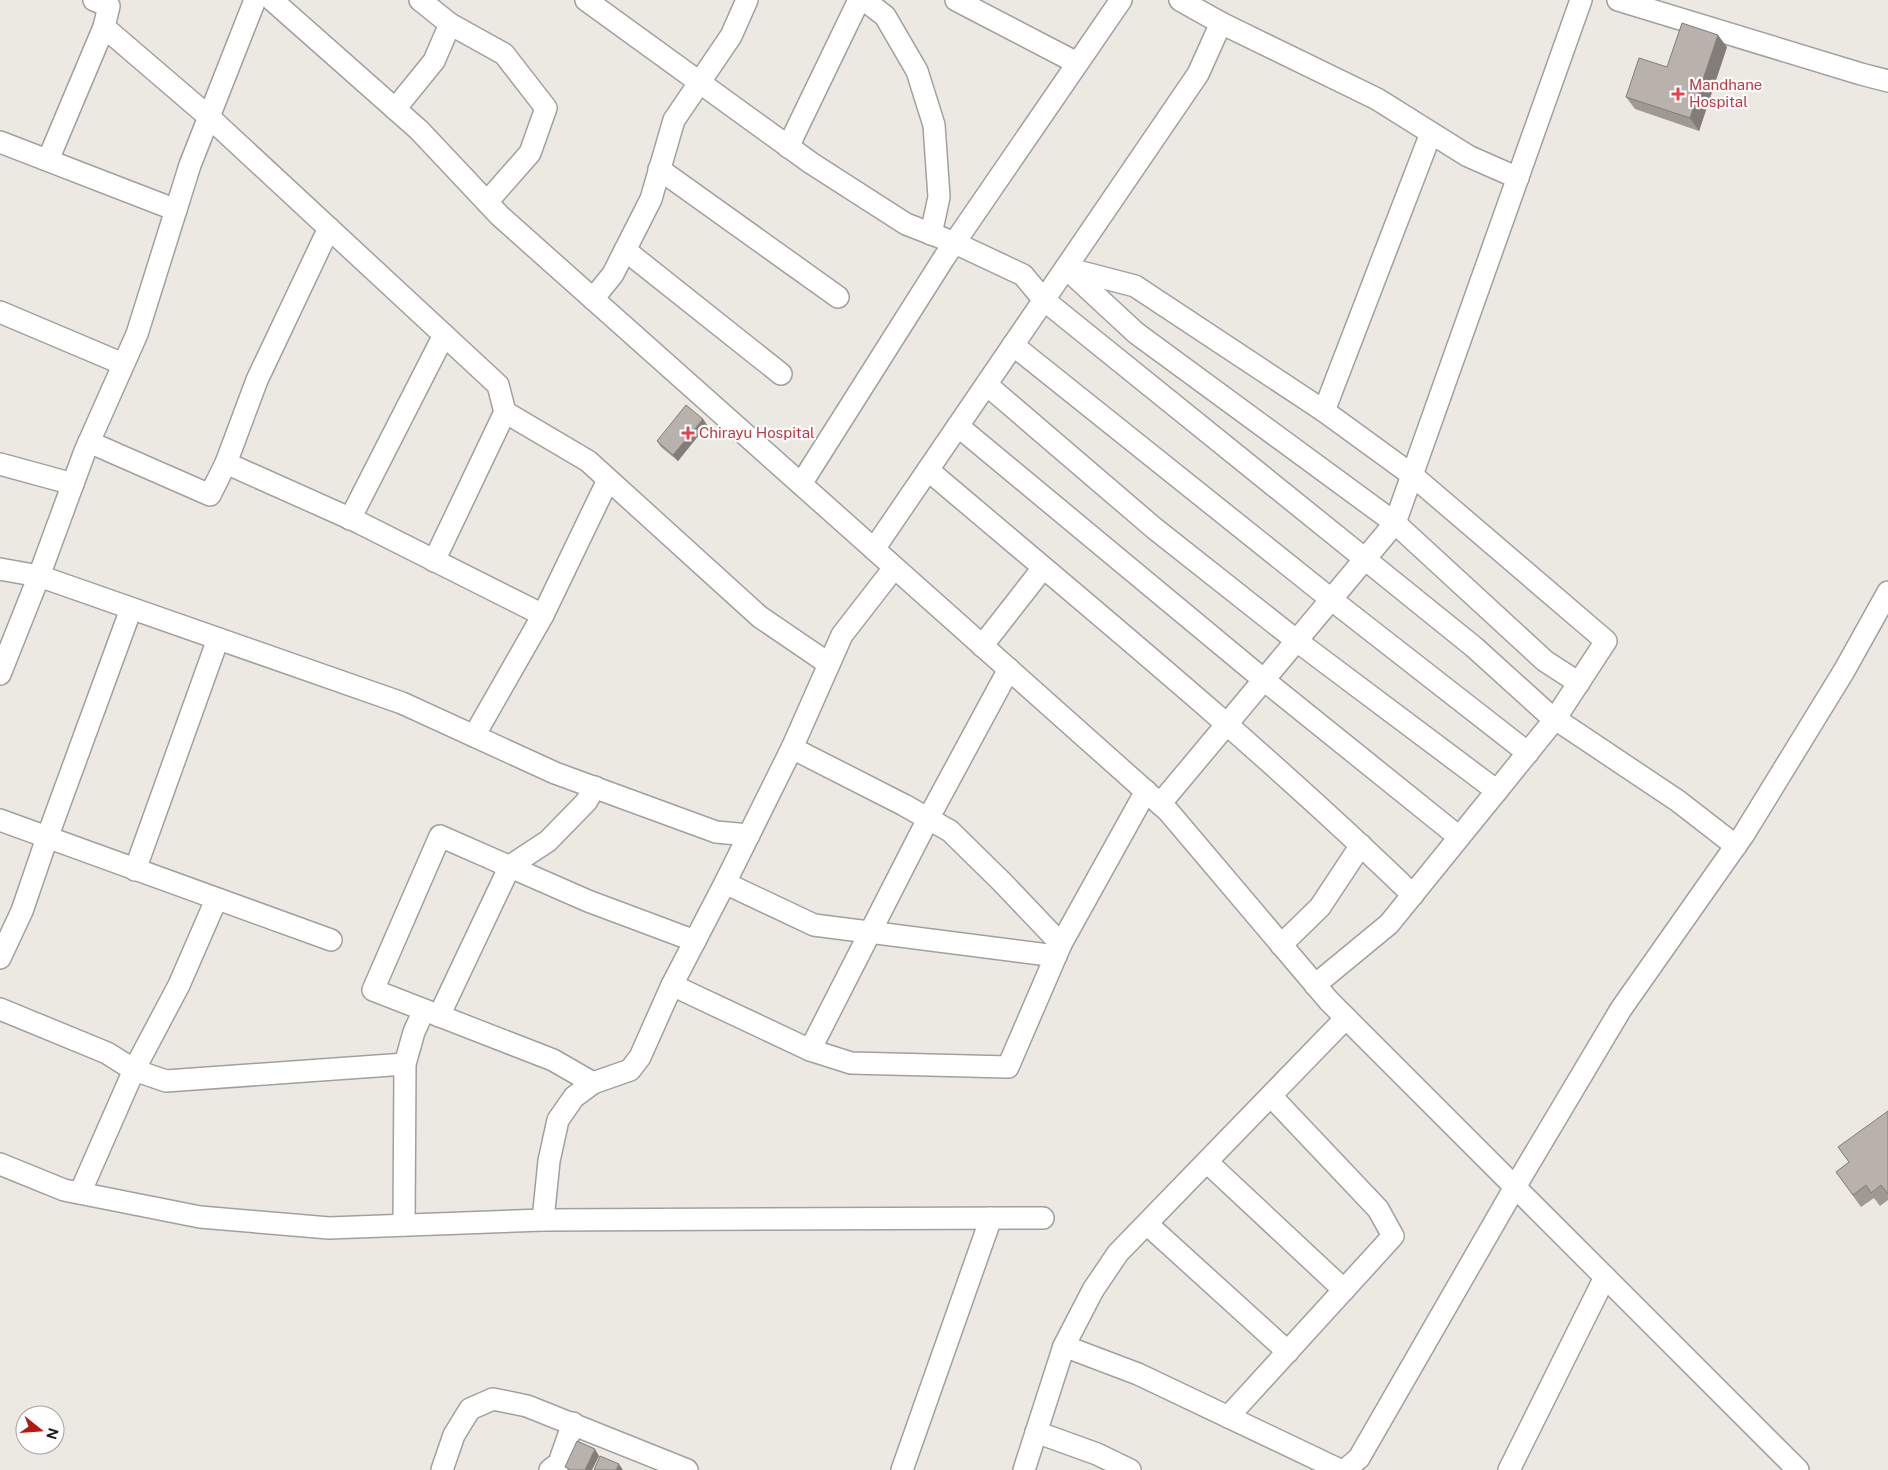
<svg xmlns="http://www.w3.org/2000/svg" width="1888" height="1470" viewBox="0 0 1888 1470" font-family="'Public Sans',sans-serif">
  <rect width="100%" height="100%" fill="#ece9e2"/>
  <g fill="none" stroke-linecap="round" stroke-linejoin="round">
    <g stroke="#a0a0a0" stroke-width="24">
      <g id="minor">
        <polyline points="272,0 419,130 500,216 1168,811 1329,1001 1798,1470"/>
        <polyline points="586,0 811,163 906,224 955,243 1023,275 1044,300 1474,647 1548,714 1678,801 1736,846"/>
        <polyline points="864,0 885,16 917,71 934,125 939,197 931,234"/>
        <polyline points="956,0 1077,63"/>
        <polyline points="1180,0 1221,23 1377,99 1468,156 1518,178"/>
        <polyline points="1618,0 1861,74 1888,81"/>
        <polyline points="450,24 504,54 546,108 530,153 487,202"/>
        <polyline points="104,27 209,117 498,385 505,412 588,461 760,617 829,664"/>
        <polyline points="395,109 434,61 450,24 420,0"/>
        <polyline points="0,142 176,210"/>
        <polyline points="788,147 859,0"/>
        <polyline points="48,160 104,27 109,6 94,0"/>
        <polyline points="659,169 838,297"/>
        <polyline points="625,250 781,374"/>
        <polyline points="1066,268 1135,286 1324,411 1412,475 1606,641 1555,719 1389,924 1315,985"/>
        <polyline points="1068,270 1136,333 1395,523 1545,661 1579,683"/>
        <polyline points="593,299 613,274 651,199 674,120 731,36 747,0"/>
        <polyline points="0,312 123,364"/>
        <polyline points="1013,345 1332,600 1528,753"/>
        <polyline points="987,385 1154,528 1297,641 1497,791"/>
        <polyline points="1324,411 1431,133"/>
        <polyline points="958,426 1264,680 1459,837"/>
        <polyline points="89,442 210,495 226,463 358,522 543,615"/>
        <polyline points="226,463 257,380 329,228"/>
        <polyline points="0,464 73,484"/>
        <path d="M 928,470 C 1092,609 1258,745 1413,895"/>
        <polyline points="801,484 944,258 1121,0"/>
        <polyline points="350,519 444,335"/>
        <polyline points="874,549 1198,74 1221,23"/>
        <polyline points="434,561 505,412"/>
        <polyline points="0,569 39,576 402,703 555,773 716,832 749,835"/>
        <polyline points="982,646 1043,568"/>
        <polyline points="0,674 39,576 85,451 137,334 190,165 255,0"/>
        <polyline points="474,736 543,615 608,480"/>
        <polyline points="792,748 904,805 950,831 1002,882 1061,944"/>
        <polyline points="1160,804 1395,523 1581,0"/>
        <polyline points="0,820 331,940"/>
        <polyline points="135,870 218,639"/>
        <polyline points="725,883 814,925 1056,956"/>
        <polyline points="1281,945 1320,907 1361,845"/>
        <polyline points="0,958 22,911 47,838 131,609"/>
        <polyline points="672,985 810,1050 851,1063 1008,1067 1061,944 1146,791"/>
        <polyline points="0,1009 107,1053 134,1070 166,1081 405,1064"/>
        <polyline points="439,1016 510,866 548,841 586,802 595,787"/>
        <polyline points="810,1050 928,819 1009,669"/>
        <polyline points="593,1083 553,1060 373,990 440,836 588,901 695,941"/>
        <polyline points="1207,1162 1344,1290"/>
        <polyline points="0,1164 64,1190 200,1217 329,1228 543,1220 1043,1218"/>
        <polyline points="80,1193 134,1070 179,985 216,900"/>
        <polyline points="543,1220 549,1161 558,1120 574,1097 593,1083 630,1070 640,1057 672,985 725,883 792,748 842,635 894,568"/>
        <polyline points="1147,1224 1288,1352"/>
        <polyline points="404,1225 405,1064 414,1032 424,1010"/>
        <polyline points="1228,1417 1393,1236 1378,1209 1271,1096"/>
        <polyline points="1036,1432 1097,1454 1130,1470"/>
        <polyline points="442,1470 454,1435 470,1409 493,1399 527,1406 687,1470"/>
        <polyline points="550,1470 559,1463 573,1423"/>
        <polyline points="902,1470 991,1218"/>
        <polyline points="1024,1470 1064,1346"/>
        <polyline points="1340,1470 1138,1374 1064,1346 1093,1290 1118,1253 1346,1018"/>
        <polyline points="1345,1470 1359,1458 1515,1187 1621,1009 1744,834 1844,671 1888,592"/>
        <polyline points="1509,1470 1605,1277"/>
      </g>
    </g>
    <use href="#minor" stroke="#fff" stroke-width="21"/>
  </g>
  <g fill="#9f9994">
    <polygon points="1727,47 1699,131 1635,109 1626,97"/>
    <polygon points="703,419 707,425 678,461 661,447 657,441"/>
    <polygon points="1888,1111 1888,1200 1880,1206 1874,1198 1861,1207 1836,1172 1849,1162"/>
  </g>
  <g fill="#827d78">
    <polygon points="1718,35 1727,47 1699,131 1690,118"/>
    <polygon points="703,419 707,425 678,461 673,455"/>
    <polygon points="595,1449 599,1456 592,1470 585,1470"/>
    <polygon points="619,1464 623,1470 616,1470"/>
  </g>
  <g fill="#b9b2ac" stroke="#827d78">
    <polygon points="1682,23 1718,35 1690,118 1626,97 1639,58 1667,67"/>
    <polygon points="686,405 703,419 673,455 657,441"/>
    <polygon points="1888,1111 1888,1194 1881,1185 1871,1193 1866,1185 1853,1195 1836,1172 1849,1162 1838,1147"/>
    <polygon points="577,1441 595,1449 585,1470 571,1470 565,1467"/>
    <polygon points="600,1456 619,1464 616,1470 594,1470"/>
  </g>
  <g fill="#e0444e" stroke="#fff" stroke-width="2">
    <path d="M1675.5 86.5h5v5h5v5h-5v5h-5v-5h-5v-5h5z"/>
    <path d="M685.5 425.5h5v5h5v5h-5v5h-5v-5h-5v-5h5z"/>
  </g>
  <g text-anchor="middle" stroke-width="4.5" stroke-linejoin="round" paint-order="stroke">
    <g font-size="15" fill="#be3a42" stroke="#fff" text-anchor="start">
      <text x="1689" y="90">Mandhane<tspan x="1689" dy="17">Hospital</tspan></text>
      <text x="699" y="438">Chirayu Hospital</text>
    </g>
  </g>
  <g transform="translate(40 1430) rotate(107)"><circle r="24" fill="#ffffff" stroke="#a4a4a4"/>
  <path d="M0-4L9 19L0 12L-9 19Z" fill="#b71710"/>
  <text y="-8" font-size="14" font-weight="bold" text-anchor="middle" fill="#1c1c1c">N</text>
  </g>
</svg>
